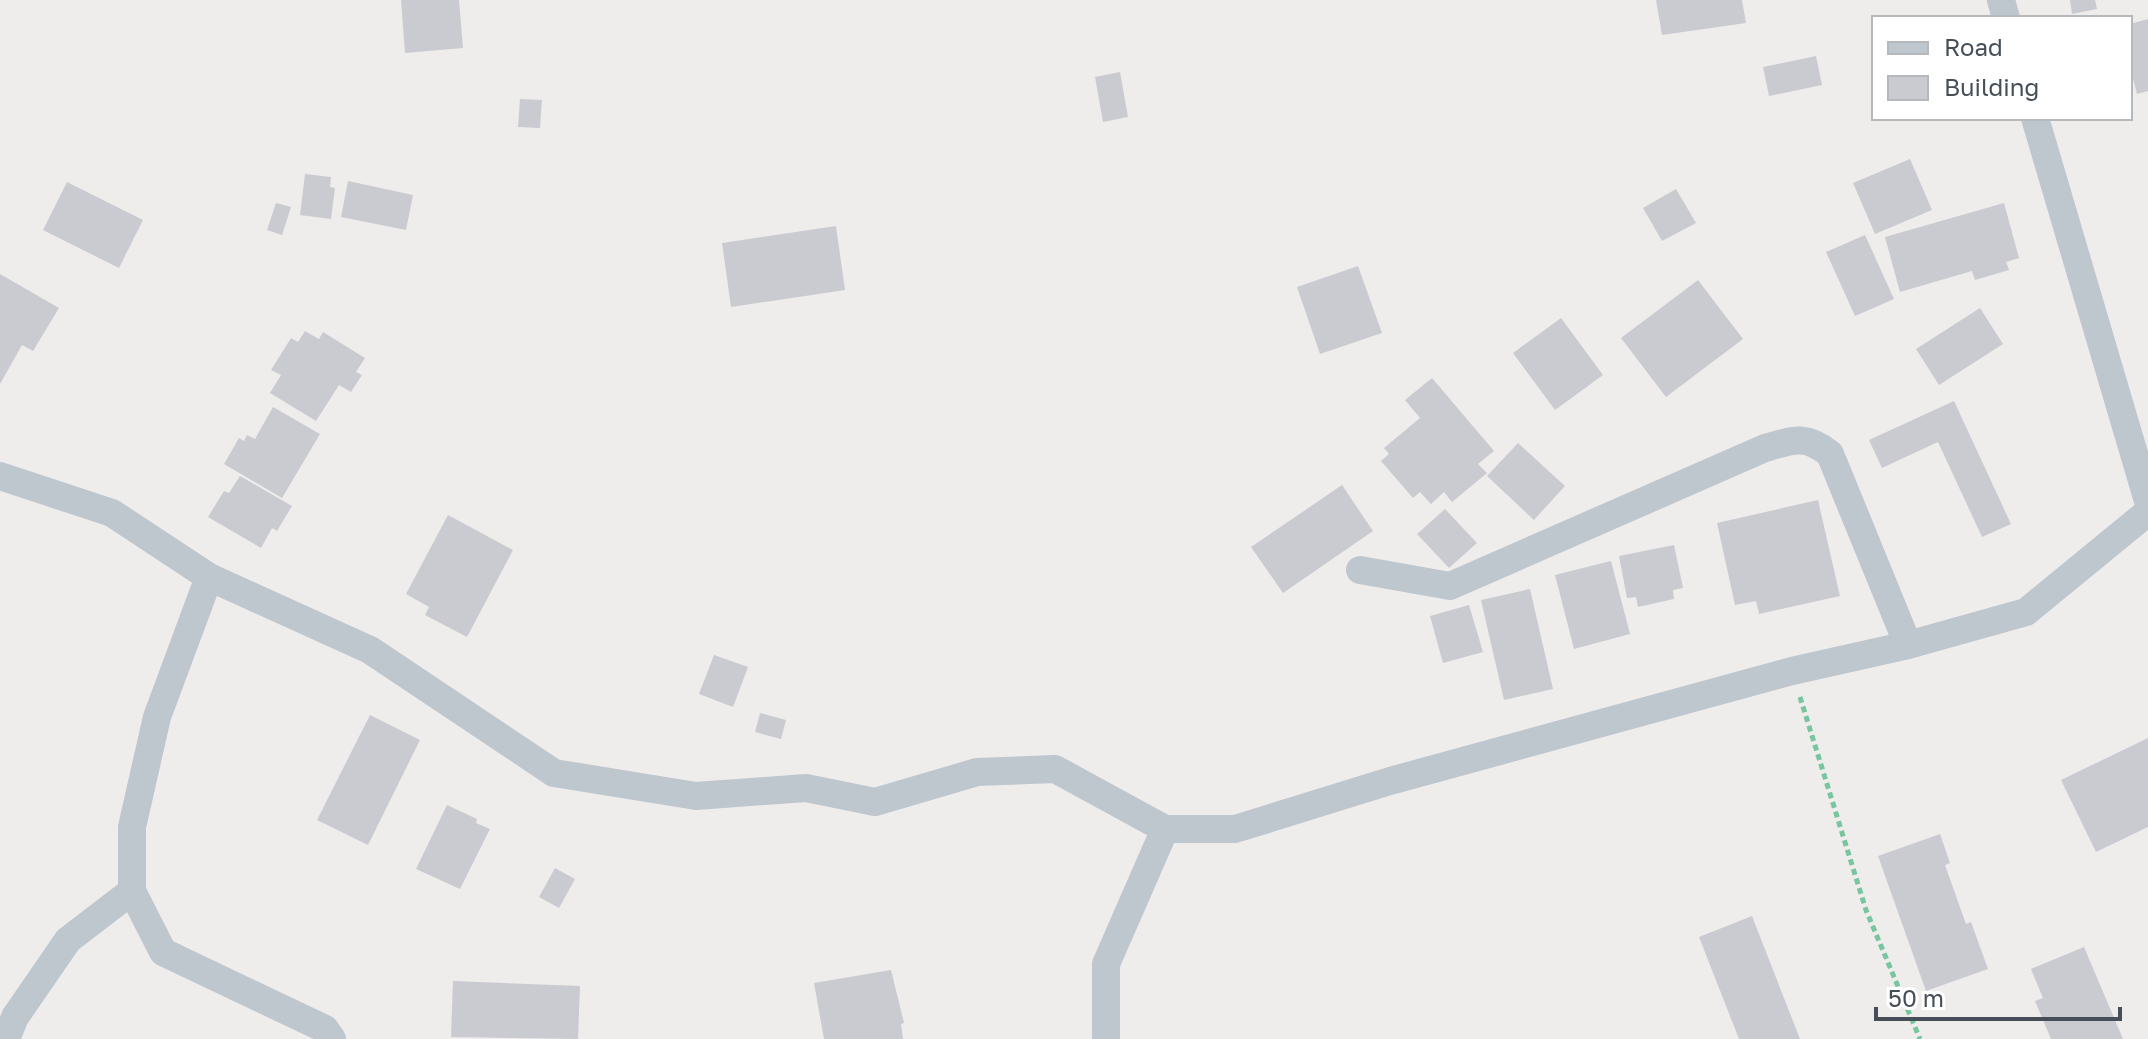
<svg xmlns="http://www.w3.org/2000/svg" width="2148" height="1039" viewBox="0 0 2148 1039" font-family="'Golos Text',sans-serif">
  <rect width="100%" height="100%" fill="#efecec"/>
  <g fill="#cacbd1">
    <polygon points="401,0 459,0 463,48 405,53"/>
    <polygon points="1656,0 1742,0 1746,23 1662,35"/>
    <polygon points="2070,0 2095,0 2097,9 2072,14"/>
    <polygon points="2148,19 2148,91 2137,94 2130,67 2130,24"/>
    <polygon points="1816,56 1822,85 1769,96 1763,67"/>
    <polygon points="1120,72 1128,117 1103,122 1095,77"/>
    <polygon points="520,99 542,100 540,128 518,127"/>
    <polygon points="1910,159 1932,210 1875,234 1853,183"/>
    <polygon points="305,174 331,177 330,187 335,188 331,219 300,215"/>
    <polygon points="348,181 413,195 406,230 341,217"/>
    <polygon points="67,182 143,220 119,268 43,230"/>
    <polygon points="1676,189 1696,223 1662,241 1643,208"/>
    <polygon points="276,203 291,207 282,235 267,230"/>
    <polygon points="2004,203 2019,258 2006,262 2009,270 1975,280 1972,271 1900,292 1885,237"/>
    <polygon points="836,226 845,290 731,307 722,243"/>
    <polygon points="1865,235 1894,299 1855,316 1826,252"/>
    <polygon points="1358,266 1382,333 1320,354 1297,287"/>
    <polygon points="0,274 59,308 33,351 22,345 0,384"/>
    <polygon points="1698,280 1743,339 1666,397 1621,338"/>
    <polygon points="1980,308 2003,344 1939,385 1916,349"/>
    <polygon points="1561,318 1603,375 1555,410 1513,353"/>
    <polygon points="305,331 319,339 323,332 365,358 356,372 362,375 351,392 339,385 316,421 270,393 281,375 271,370 291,338 298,342"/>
    <polygon points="1432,378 1494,451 1478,464 1487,473 1452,502 1444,492 1431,504 1420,492 1413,498 1381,461 1389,454 1384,448 1420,418 1405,400"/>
    <polygon points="1954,401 2011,524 1982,537 1938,442 1882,468 1869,440"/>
    <polygon points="273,407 320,434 282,498 224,464 239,438 244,441 247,435 255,439"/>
    <polygon points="1518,443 1565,486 1534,520 1487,476"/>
    <polygon points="240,476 292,506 277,531 272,528 261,548 208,517 224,491 229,493"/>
    <polygon points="1342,485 1373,531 1283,593 1251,547"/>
    <polygon points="1818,500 1840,596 1759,614 1756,601 1735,605 1717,523"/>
    <polygon points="1445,509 1477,543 1449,568 1417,534"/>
    <polygon points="448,515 513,550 467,637 425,615 429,607 406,594"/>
    <polygon points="1674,545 1683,588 1673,590 1674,599 1638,607 1636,597 1627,598 1619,556"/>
    <polygon points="1611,561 1630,634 1574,649 1555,575"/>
    <polygon points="1530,589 1553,689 1504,700 1481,600"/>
    <polygon points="1469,605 1483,652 1443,663 1430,616"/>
    <polygon points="714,655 748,667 733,707 699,694"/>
    <polygon points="760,713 786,720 781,739 755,732"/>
    <polygon points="370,715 420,740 368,845 317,820"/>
    <polygon points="2148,738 2148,827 2096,852 2061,780"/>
    <polygon points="447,805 477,819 476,823 490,829 460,889 416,869"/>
    <polygon points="1940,834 1950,863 1945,865 1966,924 1971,922 1988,969 1926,991 1878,856"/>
    <polygon points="555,868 575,879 559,908 539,897"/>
    <polygon points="1752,916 1800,1039 1739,1039 1699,937"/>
    <polygon points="2084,947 2123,1039 2051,1039 2035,1001 2043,998 2031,969"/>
    <polygon points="891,970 904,1023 901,1024 903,1039 824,1039 814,983"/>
    <polygon points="453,981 580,986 578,1039 451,1037"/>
  </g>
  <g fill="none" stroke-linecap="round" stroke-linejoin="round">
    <polyline stroke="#77c6a0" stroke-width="5" stroke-dasharray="6 4" stroke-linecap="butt" points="1800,697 1866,910 1920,1039"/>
    <g stroke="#bec6ce" stroke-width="28">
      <polyline points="2001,0 2006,18"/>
      <polyline points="2035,118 2148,501"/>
      <polyline points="0,476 112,513 209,577 370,650 554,773 696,796 806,788 875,802 977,772 1055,769 1165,829 1235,829 1390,781 1792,671 1908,645 2026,612 2148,512"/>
      <path d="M 1360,570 L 1450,586 L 1765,448 C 1793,440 1805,434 1830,454 L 1908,645"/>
      <polyline points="209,577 157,717 132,827 132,891 163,952 325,1029 332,1039"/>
      <polyline points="6,1039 15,1017 68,940 132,891"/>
      <polyline points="1106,1039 1106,964 1165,829"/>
    </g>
  </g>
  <rect x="1872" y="16" width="260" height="104" fill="#ffffff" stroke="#b5b9bc" stroke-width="2"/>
  <rect x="1888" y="42" width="40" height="12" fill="#bec6ce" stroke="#b5b9bc" stroke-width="2"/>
  <text x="1944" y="56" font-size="24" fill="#464f58">Road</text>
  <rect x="1888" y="76" width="40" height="24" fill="#cacbd1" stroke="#b5b9bc" stroke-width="2"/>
  <text x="1944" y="96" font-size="24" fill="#464f58">Building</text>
  <path d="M1876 1007v12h244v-12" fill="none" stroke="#464f58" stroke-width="4"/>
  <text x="1888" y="1007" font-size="24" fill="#464f58" stroke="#ffffff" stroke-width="6" paint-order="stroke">50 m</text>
</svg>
